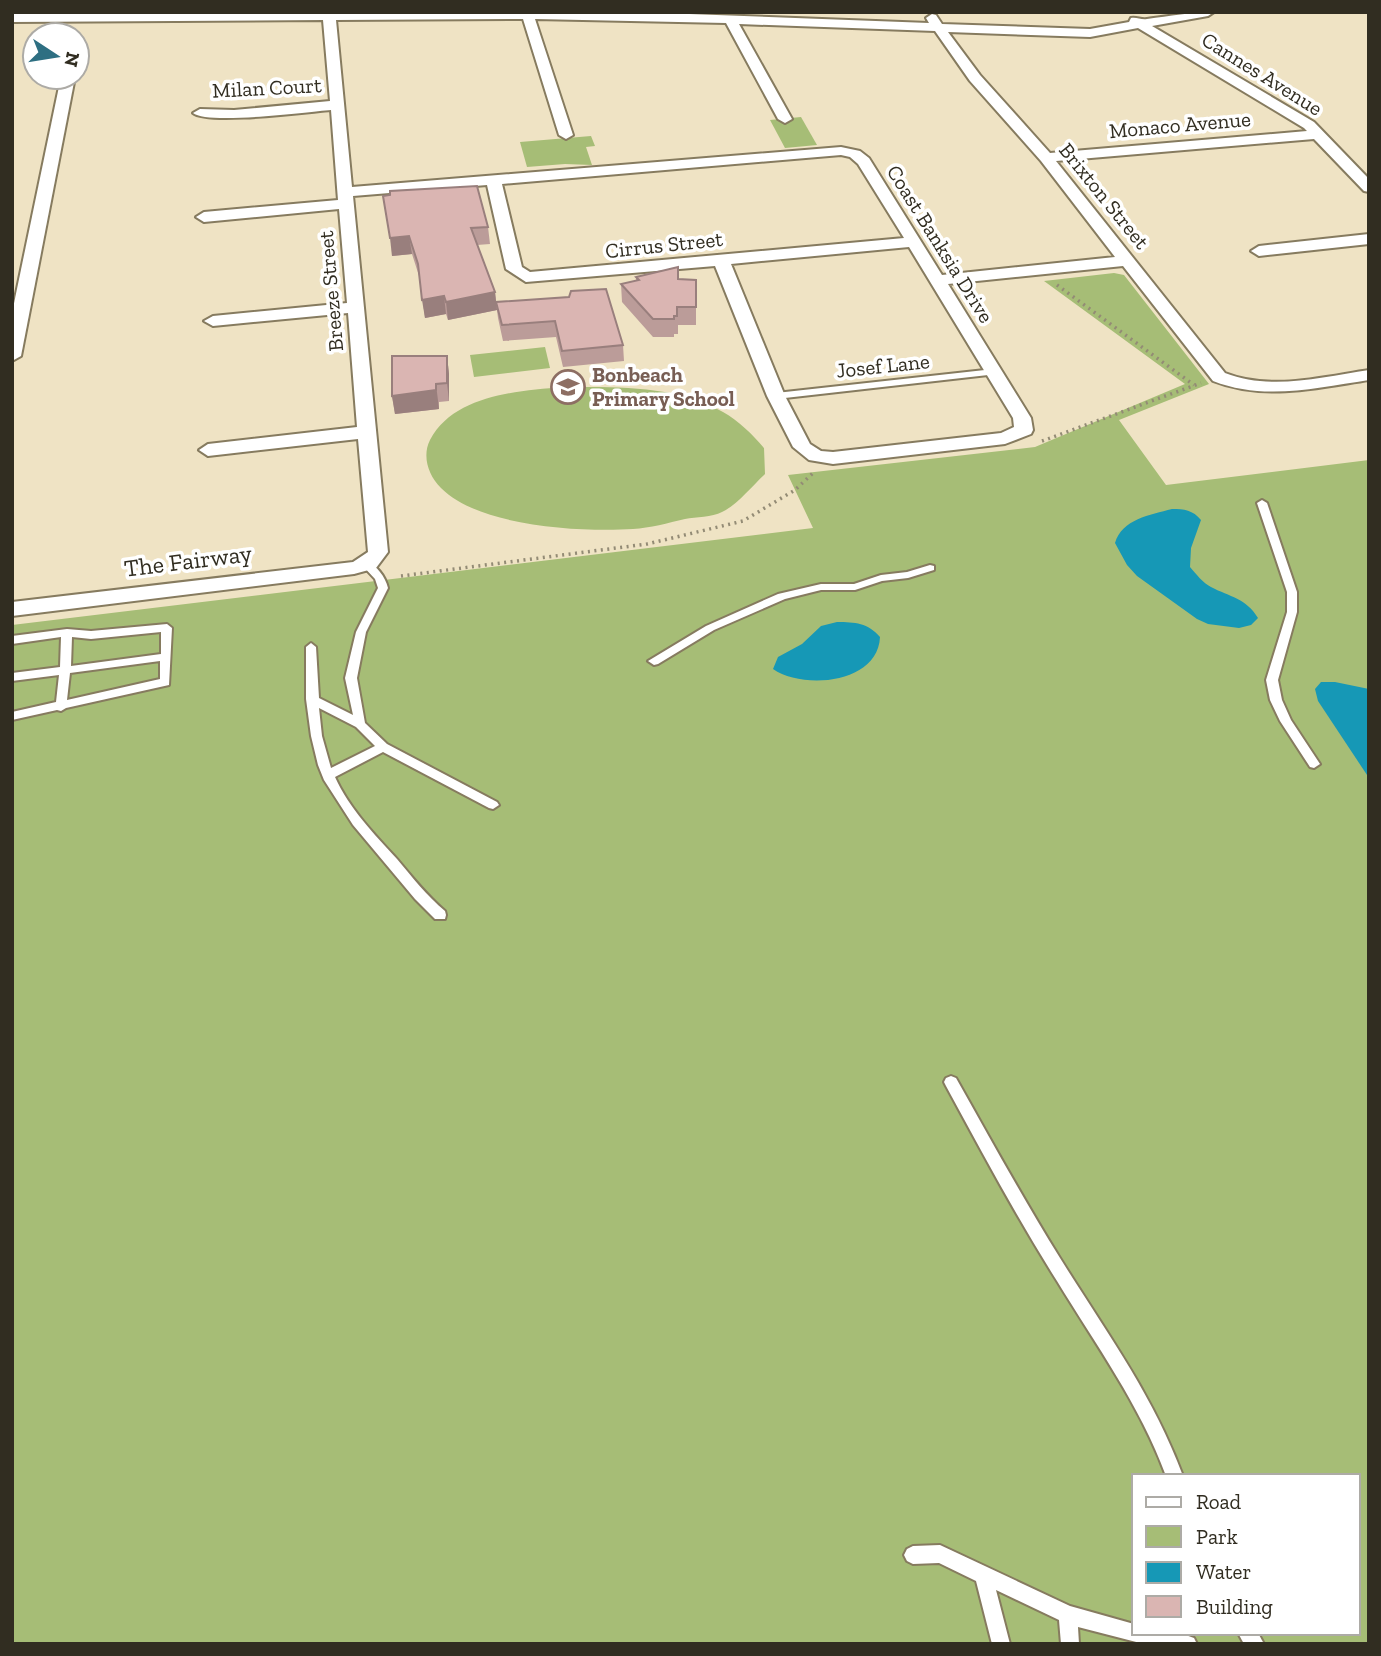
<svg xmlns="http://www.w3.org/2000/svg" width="1381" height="1656" viewBox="0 0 1381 1656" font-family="'Zilla Slab',serif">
  <rect width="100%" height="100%" fill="#efe3c4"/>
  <g fill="#a6bd76" fill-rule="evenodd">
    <polygon points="801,117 817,145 785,148 770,120"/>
    <polygon points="591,136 595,146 586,147 592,165 565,164 527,167 520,142"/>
    <path d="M 1114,273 L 1124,275 L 1209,384 L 1119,420 L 1166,485 L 1369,460 L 1369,1644 L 12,1644 L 12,625 L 813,528 L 788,475 L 1035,447 L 1185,384 L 1044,281 ZM 1134,1476 L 1358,1476 L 1358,1633 L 1134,1633 Z"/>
    <polygon points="545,347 550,368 474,377 470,355"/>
    <path d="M 562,387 C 614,387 677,385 723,412 C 739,421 752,434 764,448 L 765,474 C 753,485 737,505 722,512 C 712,517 696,517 685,519 C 668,523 650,528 633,529 C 580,532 480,527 441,488 C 428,475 422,456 430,440 C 454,395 517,391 562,387 Z"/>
  </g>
  <g fill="#1698b6">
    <path d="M 1172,509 C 1184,509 1193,510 1201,520 L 1191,548 L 1190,567 C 1196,574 1203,583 1211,587 C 1230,597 1246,598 1258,618 L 1251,625 L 1239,628 L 1208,624 L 1197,619 L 1137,576 L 1127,565 L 1115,543 C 1122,519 1150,515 1172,509 Z"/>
    <path d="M 837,622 C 855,622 868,623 880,637 C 878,684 803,690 773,669 L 778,657 L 802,644 L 821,626 Z"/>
    <polygon points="1321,682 1335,682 1369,689 1369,778 1318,701 1315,689"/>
  </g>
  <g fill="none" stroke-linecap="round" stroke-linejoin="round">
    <g stroke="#867b5f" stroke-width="4">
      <g id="lane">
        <polygon points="994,369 997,370 997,374 776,399 771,396 776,393"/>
        <polygon points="1262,500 1267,503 1297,592 1297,612 1278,680 1282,700 1291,720 1320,764 1314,768 1310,767 1280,721 1270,700 1266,680 1287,612 1287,592 1257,503"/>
        <path d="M 366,561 C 377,566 385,576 388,588 L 366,632 L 357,678 L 365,723 L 387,744 L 497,802 L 499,805 L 493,809 L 489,808 L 383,752 L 335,777 C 349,808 374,834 397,859 C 412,877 427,896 445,911 L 446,915 L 445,919 L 435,919 L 415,899 L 353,825 L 324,780 L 318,765 L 311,736 L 306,699 L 306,647 L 311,643 L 316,647 L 319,698 L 353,715 L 345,678 L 356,632 L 378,588 L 375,579 L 361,564 ZM 319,708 L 356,727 L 375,746 L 331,768 L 322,736 Z"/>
        <polygon points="930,565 934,566 934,570 908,578 882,581 855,590 821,590 785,599 714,630 658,664 654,665 648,661 706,626 778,594 821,584 854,584 881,575 907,572"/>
        <path d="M 167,624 L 172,628 L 169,685 L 66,708 L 61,711 L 57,710 L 12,720 L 12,712 L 56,702 L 59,675 L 12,681 L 12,673 L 60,667 L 61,637 L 12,644 L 12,636 L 67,629 L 91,631 ZM 161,632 L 161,654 L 71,666 L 72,637 L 91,639 ZM 160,661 L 160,679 L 67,700 L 70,673 Z"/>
        <path d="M 951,1076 L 956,1078 C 990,1138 1023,1199 1060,1258 C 1106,1332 1152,1393 1183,1476 L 1166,1476 C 1140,1405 1096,1345 1057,1281 C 1017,1218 982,1152 946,1086 L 944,1082 L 946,1078 Z"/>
        <polygon points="940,1545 1070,1606 1134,1624 1134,1633 1180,1633 1194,1638 1197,1644 1144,1644 1078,1627 1079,1644 1061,1644 1059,1620 996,1590 1010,1644 992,1644 976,1581 939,1563 913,1564 907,1561 904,1555 907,1549 913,1546"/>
        <polygon points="1238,1633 1258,1633 1264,1644 1244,1644"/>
      </g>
    </g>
    <g stroke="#867b5f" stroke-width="4">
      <g id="street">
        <path d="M 635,12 L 929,23 L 926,18 L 932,14 L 936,15 L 942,24 L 1090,29 L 1129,22 L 1131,18 C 1137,17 1141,20 1147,19 C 1170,16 1191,12 1214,12 L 1208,16 L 1152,26 L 1314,122 L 1369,179 L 1369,192 L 1364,191 L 1314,139 L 1056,161 L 1225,373 C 1271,391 1322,377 1369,370 L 1369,380 C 1316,388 1264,401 1213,381 L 1123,266 L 948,284 L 1031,418 L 1033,430 L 1031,434 L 1005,444 L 833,464 L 809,460 L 793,447 L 767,396 L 715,266 L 526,282 L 506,269 L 487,185 L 353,196 L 388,552 L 376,568 L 354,574 L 12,616 L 12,602 L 353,562 L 368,552 L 358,439 L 208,456 L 199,450 L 208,444 L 357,427 L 348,313 L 213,326 L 204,321 L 213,316 L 347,303 L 339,209 L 204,222 L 196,217 L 204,212 L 338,200 L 331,110 C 307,112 207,125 193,113 L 200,109 L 234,110 L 330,101 L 323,20 L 12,22 L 12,14 ZM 523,19 L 559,135 L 566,139 L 573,135 L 535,19 L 726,23 L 778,119 L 785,123 L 792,119 L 739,24 L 935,31 L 970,81 L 1041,161 L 1115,257 L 942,275 L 869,158 L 860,151 L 841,147 L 352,187 L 336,20 ZM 1138,28 L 1304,128 L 1307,131 L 1050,153 L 980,75 L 948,32 L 1090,37 ZM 841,155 L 850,157 L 858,164 L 904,238 L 530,272 L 522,267 L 502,184 ZM 909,247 L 1013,418 L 1014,427 L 1001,433 L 833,452 L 821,451 L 810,444 L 785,396 L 731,264 Z"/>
        <polygon points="61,77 75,77 21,356 12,361 12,313"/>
        <polygon points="1369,234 1369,244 1259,256 1251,251 1259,246"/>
      </g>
    </g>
    <g stroke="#938b75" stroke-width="3.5" stroke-dasharray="2 4.5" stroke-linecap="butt">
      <polyline points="1057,285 1194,385"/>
      <polyline points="1042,441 1201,383"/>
      <polyline points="401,576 647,544 743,521 795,490 813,473"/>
    </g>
    <use href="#lane" fill="#fff" fill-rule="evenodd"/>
    <use href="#street" fill="#fff" fill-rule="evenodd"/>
  </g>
  <g fill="#bb9c99">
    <polygon points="390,195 488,227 490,244 477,245 495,292 496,302 623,345 624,361 563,367 556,337 503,341 498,318 497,310 448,320 446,314 425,318 420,279 412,254 392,256"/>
    <polygon points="636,277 696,280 696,325 678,325 678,334 674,334 674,337 653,337 622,302 621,284 636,281"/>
    <polygon points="447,356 449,374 449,401 439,402 439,409 395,414 392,396"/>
  </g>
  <g fill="#997f7d">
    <polygon points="409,236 412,254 392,256 390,238"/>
    <polygon points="495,292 497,310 448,320 446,302"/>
    <polygon points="444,296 446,314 425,318 422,300"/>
    <polygon points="447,356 449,374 449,401 447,383"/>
    <polygon points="436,384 439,409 395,414 392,396"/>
  </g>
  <g fill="#dab5b2" stroke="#997f7d" stroke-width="2">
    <polygon points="477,186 488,227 471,228 495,292 446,302 444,296 422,300 418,264 409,236 390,238 383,196 390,195 390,191"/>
    <polygon points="678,267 678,279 696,280 696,307 677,307 677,316 674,316 674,319 653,319 621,284 639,280 636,277"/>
    <polygon points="606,289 623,345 562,351 555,321 502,325 496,302 569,297 571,291"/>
    <polygon points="392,356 447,356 447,383 436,384 436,390 392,396"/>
  </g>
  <defs>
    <g id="school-ring" transform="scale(1.75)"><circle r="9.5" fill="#fff" stroke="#8d6e63" stroke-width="1.5"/><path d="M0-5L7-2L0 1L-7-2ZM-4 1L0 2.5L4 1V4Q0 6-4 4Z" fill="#8d6e63"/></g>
  </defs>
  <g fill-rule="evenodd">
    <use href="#school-ring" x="568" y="387"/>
  </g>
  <g text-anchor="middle" stroke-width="7" stroke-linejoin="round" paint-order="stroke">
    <g font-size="21" fill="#312d21" stroke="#fff">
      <text transform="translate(1262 74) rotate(32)" y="7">Cannes Avenue</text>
      <text transform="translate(267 88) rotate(-3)" y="7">Milan Court</text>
      <text transform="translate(1180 125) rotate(-5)" y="7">Monaco Avenue</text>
      <text transform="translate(1104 196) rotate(51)" y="7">Brixton Street</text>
      <text transform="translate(940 244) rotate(58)" y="7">Coast Banksia Drive</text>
      <text transform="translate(664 245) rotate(-6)" y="7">Cirrus Street</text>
      <text transform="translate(331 291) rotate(-95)" y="7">Breeze Street</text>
      <text transform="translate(883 366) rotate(-6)" y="7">Josef Lane</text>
    </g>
    <g font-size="21" font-weight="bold" fill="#785e54" stroke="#fff" text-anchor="start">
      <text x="592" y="382">Bonbeach<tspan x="592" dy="24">Primary School</tspan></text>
    </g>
    <g font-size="24" fill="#312d21" stroke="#fff">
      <text transform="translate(188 561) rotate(-7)" y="8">The Fairway</text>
    </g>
  </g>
  <rect width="1381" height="1656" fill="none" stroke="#312d21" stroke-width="28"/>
  <rect x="1132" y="1474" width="228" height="161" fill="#ffffff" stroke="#adaba6" stroke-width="2"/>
  <rect x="1146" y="1497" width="35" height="10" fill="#ffffff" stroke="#adaba6" stroke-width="2"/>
  <text x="1196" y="1509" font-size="21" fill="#312d21">Road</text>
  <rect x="1146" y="1526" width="35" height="21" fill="#a6bd76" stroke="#adaba6" stroke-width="2"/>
  <text x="1196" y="1544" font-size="21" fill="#312d21">Park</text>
  <rect x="1146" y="1562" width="35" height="21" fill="#1698b6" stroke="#adaba6" stroke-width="2"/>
  <text x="1196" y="1579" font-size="21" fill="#312d21">Water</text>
  <rect x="1146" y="1596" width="35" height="21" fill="#dab5b2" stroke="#adaba6" stroke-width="2"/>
  <text x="1196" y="1614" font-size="21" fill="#312d21">Building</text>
  <g transform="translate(56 56) rotate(102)"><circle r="33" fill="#ffffff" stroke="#adaba6" stroke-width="2"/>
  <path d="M0-5L12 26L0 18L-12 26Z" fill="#2e6f82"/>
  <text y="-10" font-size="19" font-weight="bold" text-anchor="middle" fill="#312d21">N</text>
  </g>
</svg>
